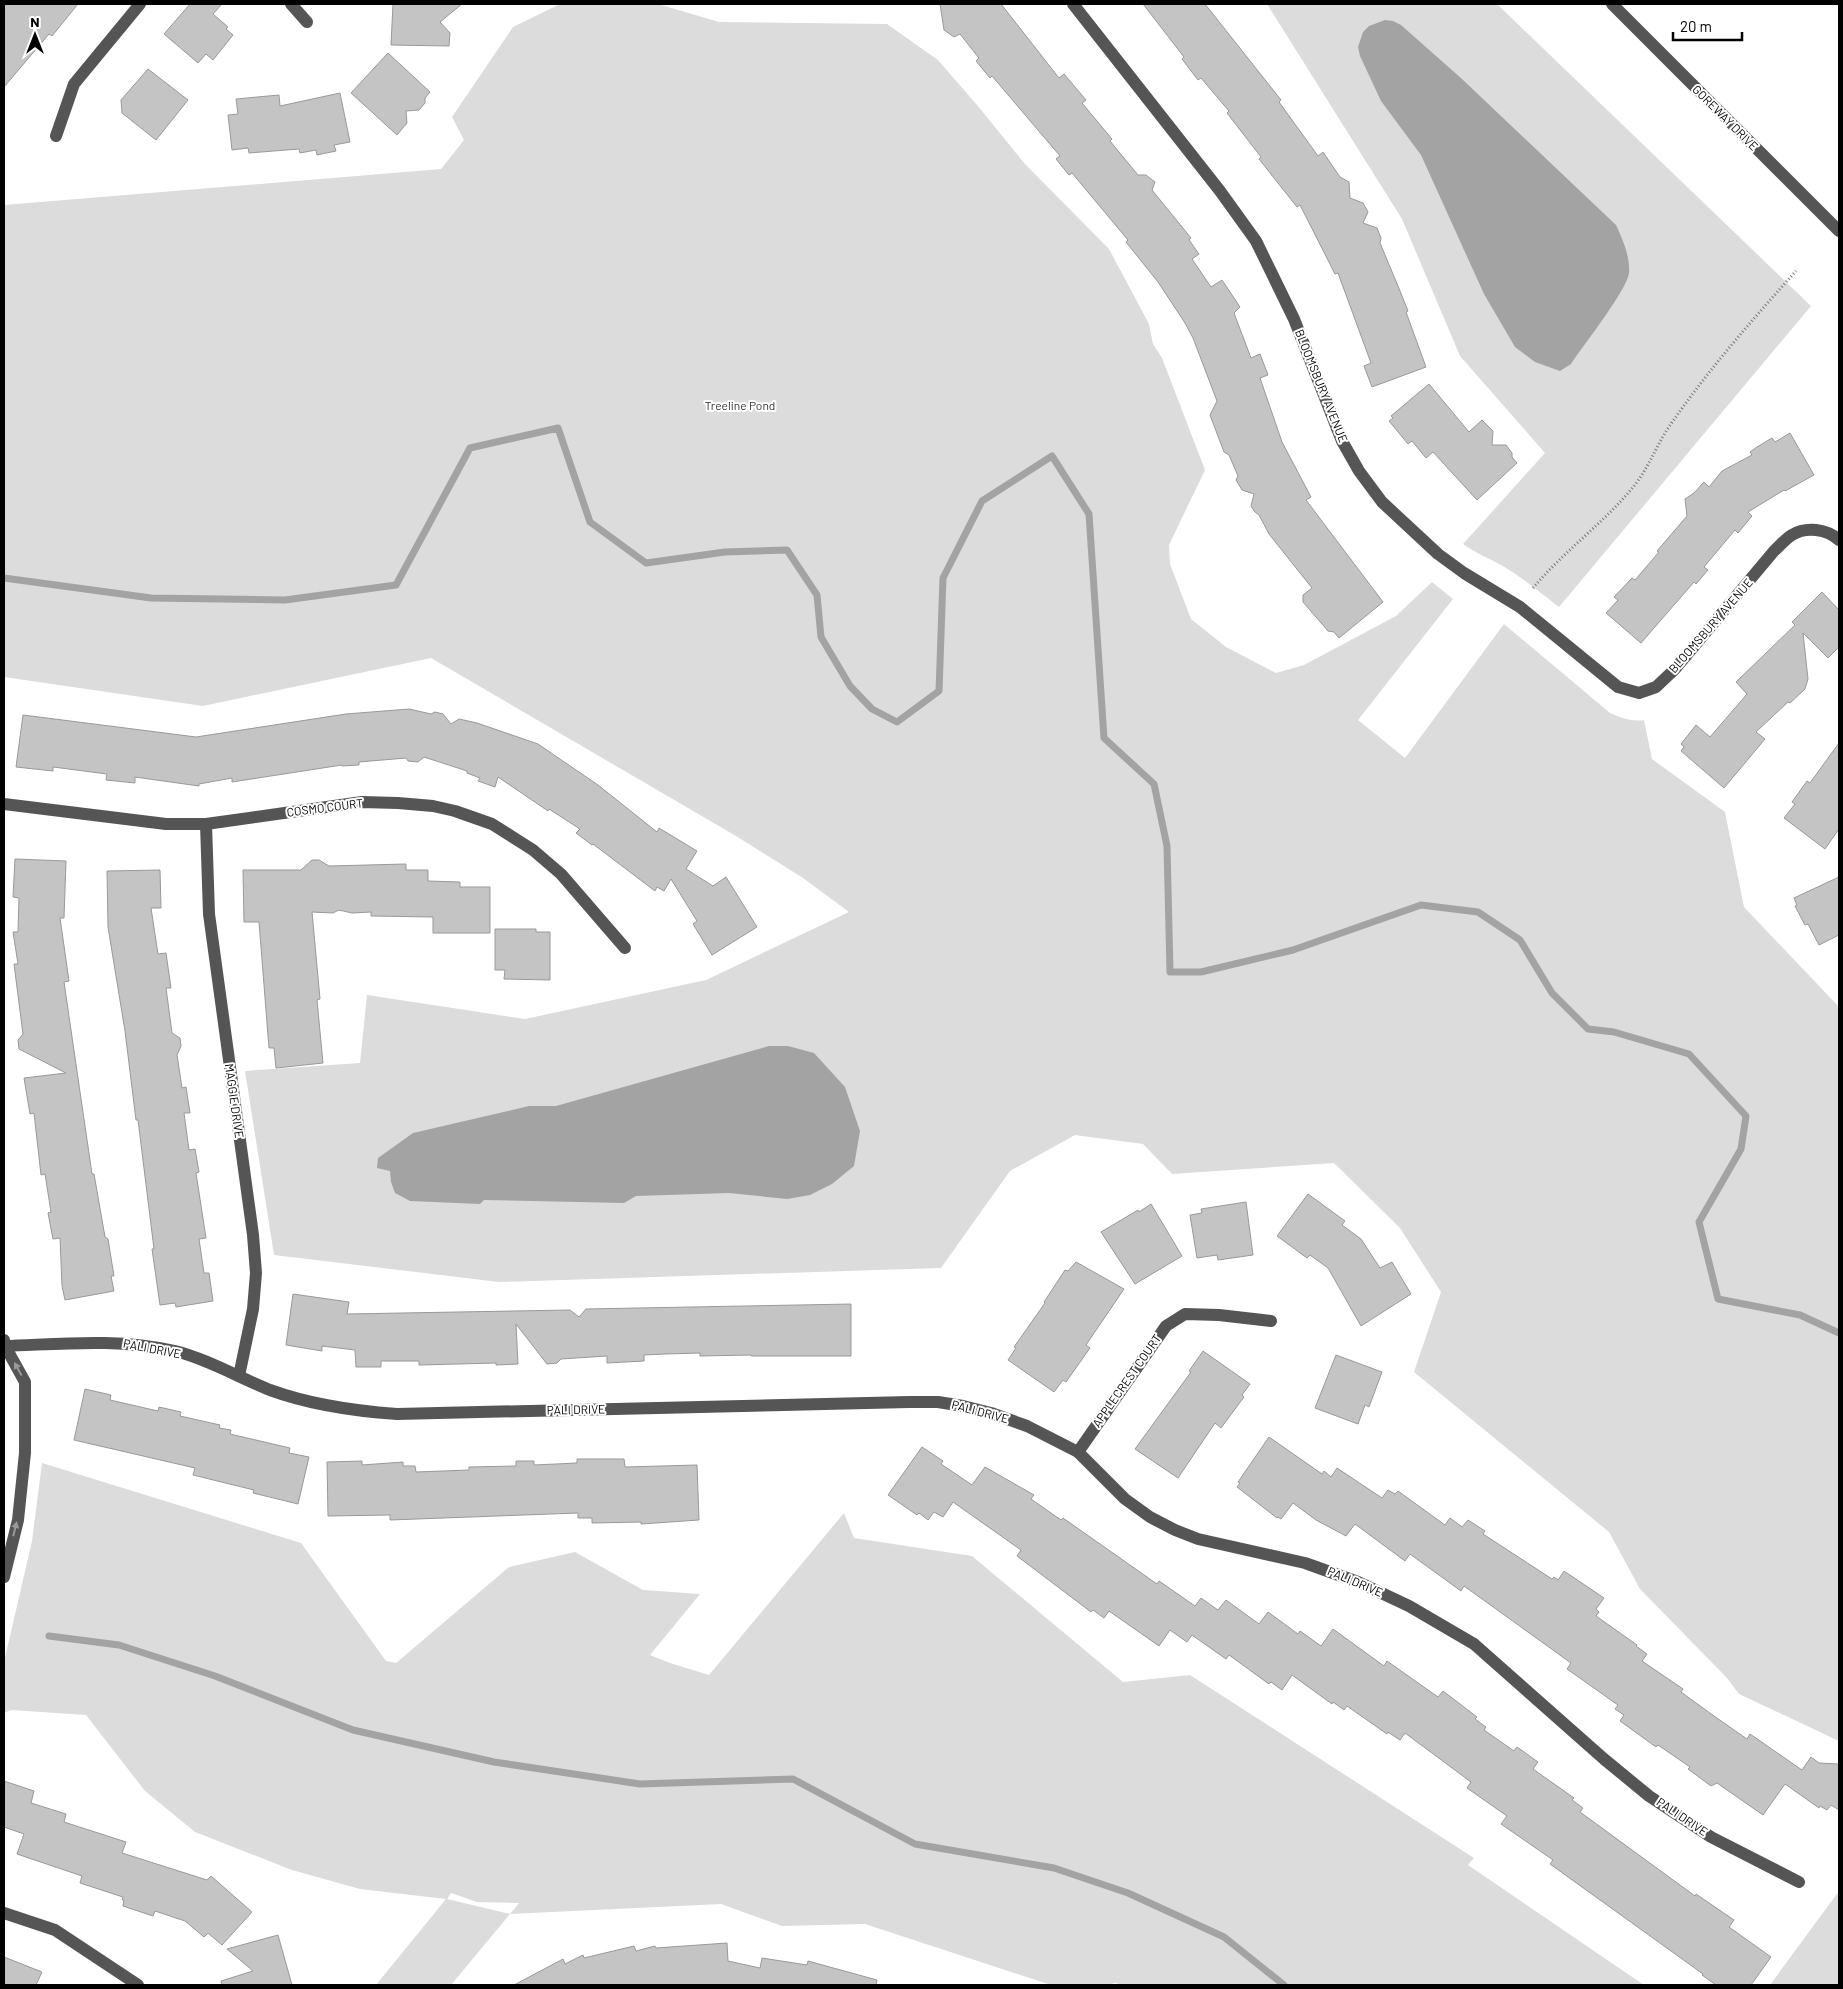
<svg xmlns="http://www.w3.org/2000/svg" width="1843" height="1989" viewBox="0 0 1843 1989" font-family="Barlow,sans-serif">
  <rect width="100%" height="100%" fill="#fff"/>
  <g fill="#dcdcdc" fill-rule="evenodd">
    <path d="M 560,4 L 658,4 L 719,22 L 887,24 L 938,60 L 977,105 L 1025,164 L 1109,249 L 1149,324 L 1153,344 L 1162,358 L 1205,470 L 1169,545 L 1170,564 L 1191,619 L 1226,647 L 1276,673 L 1304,665 L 1396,616 L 1432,582 L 1453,599 L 1358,720 L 1405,758 L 1504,624 L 1610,713 C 1622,718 1632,722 1644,720 L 1652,759 L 1725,812 L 1744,907 L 1839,1007 L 1839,1741 L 1739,1694 L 1727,1678 L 1640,1589 L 1609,1532 L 1414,1372 L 1441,1292 L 1400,1228 L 1334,1163 L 1172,1174 L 1143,1144 L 1075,1135 L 1010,1171 L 941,1268 L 499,1282 L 274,1255 L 245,1071 L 360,1063 L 367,995 L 525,1019 L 706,980 L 849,912 L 803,878 L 736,836 L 431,658 L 203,706 L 4,677 L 4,205 L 441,169 L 464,140 L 452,117 L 513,27 Z"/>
    <path d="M 1267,4 L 1497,4 L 1811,306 L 1559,607 C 1541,593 1523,578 1503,566 C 1489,558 1475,553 1463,544 L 1545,453 L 1460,356 L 1402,219 Z"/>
    <path d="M 42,1463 L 301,1543 L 386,1661 L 396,1663 L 509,1567 L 575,1552 L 643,1590 L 700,1594 L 650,1655 L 670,1663 L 709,1675 L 844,1513 L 854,1538 L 972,1556 L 1123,1682 L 1190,1675 L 1474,1858 L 1468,1865 L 1644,1985 L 1119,1985 L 1116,1983 L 1106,1985 L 1051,1985 L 865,1924 L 782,1926 L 721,1904 L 510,1914 L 451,1985 L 376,1985 L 446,1899 L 360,1889 L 292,1870 L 195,1832 L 145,1791 L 86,1715 L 11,1710 L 4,1713 L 4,1662 L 32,1541 ZM 451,1893 L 477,1902 L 519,1903 L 510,1914 L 447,1899 Z"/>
    <polygon points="1839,1891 1839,1985 1770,1985"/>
  </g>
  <g fill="#a3a3a3">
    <path d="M 1385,20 L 1393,21 L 1401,25 L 1462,79 L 1616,225 C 1623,240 1630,256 1629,273 C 1627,290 1583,346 1571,364 L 1560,371 L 1535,362 L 1515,347 L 1484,294 L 1421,155 L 1381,101 L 1360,56 L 1358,47 L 1363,32 L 1369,26 Z"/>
    <polygon points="769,1046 788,1046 814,1053 845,1087 860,1131 854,1166 832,1184 810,1195 787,1199 729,1193 636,1196 624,1203 484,1200 480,1204 410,1201 395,1193 391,1182 390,1171 377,1168 378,1158 413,1133 529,1106 556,1106"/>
  </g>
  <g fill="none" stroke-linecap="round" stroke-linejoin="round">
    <g stroke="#a3a3a3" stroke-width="7">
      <polyline points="4,578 151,598 285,600 396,585 470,448 558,428 590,522 646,563 725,552 787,550 817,595 821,637 850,686 872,709 897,722 939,691 943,578 982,501 1052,456 1089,514 1104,738 1154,784 1167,846 1170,972 1201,972 1293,950 1421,905 1478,912 1520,940 1552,993 1588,1029 1614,1032 1689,1054 1746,1116 1741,1149 1699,1222 1718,1299 1800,1315 1839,1333"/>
      <polyline points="49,1636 119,1645 215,1676 353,1730 494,1762 640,1784 793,1779 915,1844 1054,1868 1128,1893 1224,1937 1284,1985"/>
    </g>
  </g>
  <g fill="#c4c4c4" stroke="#999">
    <polygon points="4,4 78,4 52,36 49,34 4,87"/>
    <polygon points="190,4 222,4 213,14 228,27 226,29 233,35 213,60 206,54 198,63 164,34"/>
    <polygon points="393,4 462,4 440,22 450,33 449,46 391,45"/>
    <polygon points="940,4 1001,4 1059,78 1064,74 1086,100 1082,103 1112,139 1110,141 1138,175 1146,175 1155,182 1152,190 1191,238 1189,240 1199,254 1192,259 1211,287 1222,280 1240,307 1234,313 1251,358 1260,354 1268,375 1260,378 1282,442 1311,497 1306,500 1383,602 1339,638 1334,632 1328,631 1303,602 1303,595 1312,588 1269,534 1259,515 1255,512 1251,506 1254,494 1242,490 1236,480 1238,476 1229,455 1224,452 1210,415 1217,401 1193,338 1185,323 1158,282 1126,242 1128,240 1072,173 1069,175 1056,159 1060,156 992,76 990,78 976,61 979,58 960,34 954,37 944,30"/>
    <polygon points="1143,4 1205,4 1281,100 1279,102 1318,156 1323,152 1340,177 1349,182 1350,198 1363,203 1368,212 1363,223 1377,228 1381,238 1380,243 1398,286 1408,311 1406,312 1426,367 1372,387 1364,366 1371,363 1338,273 1335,274 1300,205 1297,207 1274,178 1259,159 1261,157 1227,113 1229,111 1201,78 1198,80 1182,59 1184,57"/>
    <polygon points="388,53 430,92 425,98 425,103 419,110 406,111 407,123 397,135 351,93"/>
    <polygon points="148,69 188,100 156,140 122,113 121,100"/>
    <polygon points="340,93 350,142 334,145 336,151 317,155 316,150 300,153 299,149 249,153 248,148 232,150 228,115 238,114 236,99 279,95 280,106"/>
    <polygon points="1429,384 1469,432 1482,420 1493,431 1492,445 1506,445 1512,453 1512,457 1517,463 1477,500 1433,452 1426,458 1412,441 1408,444 1389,421 1393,418 1391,416"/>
    <polygon points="1790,433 1814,475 1785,491 1784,490 1748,512 1752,516 1738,533 1735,530 1704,567 1708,570 1696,584 1694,582 1641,643 1606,613 1618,600 1614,597 1632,578 1635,580 1659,552 1657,551 1687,516 1685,499 1694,493 1704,482 1709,487 1722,471 1752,455 1750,452 1757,447 1772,438 1775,442"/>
    <polygon points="1822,592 1839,610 1839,647 1828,658 1803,633 1808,679 1805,689 1790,703 1788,702 1756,732 1765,739 1724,788 1681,751 1684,747 1681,744 1696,725 1710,737 1747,694 1736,682 1795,625 1792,622"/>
    <polygon points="409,709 431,714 435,712 443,714 451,724 459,719 477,723 538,744 598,785 657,832 659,828 697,851 686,869 713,886 726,877 757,927 712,955 693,924 697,921 671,879 664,891 657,887 655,891 593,844 592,845 576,833 580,829 549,809 548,811 498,777 495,787 478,781 480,778 467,773 467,771 424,757 418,762 408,761 406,758 359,762 359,765 342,766 342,765 232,782 232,778 199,784 199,786 135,777 135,783 106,780 107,774 53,767 53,771 16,767 23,715 196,737 346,714"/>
    <polygon points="1839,743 1839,829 1825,849 1784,818 1795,804 1792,802 1807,781 1810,783"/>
    <polygon points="15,859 66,861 64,918 60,918 69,981 64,982 92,1174 94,1174 105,1237 108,1239 114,1276 111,1276 114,1291 65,1300 62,1286 60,1238 53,1239 48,1213 51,1212 45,1174 41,1175 34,1113 30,1114 24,1078 66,1073 19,1049 18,1040 23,1034 14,964 18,964 13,932 18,932 19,898 13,897"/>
    <polygon points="312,860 319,860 329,866 406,864 406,870 428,870 428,881 460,882 460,887 490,887 490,933 433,933 433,917 371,916 371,912 352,913 339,910 333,913 312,912 320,999 317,1000 323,1063 276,1068 274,1048 269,1048 259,922 244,922 243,870 301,870"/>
    <polygon points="160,870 161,908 151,908 158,954 166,953 171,988 166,988 172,1033 180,1038 181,1046 177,1055 182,1088 186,1087 190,1113 184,1113 189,1150 195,1149 199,1172 196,1173 206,1238 199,1239 204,1273 209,1273 213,1301 176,1307 175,1303 160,1305 152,1249 154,1249 138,1120 136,1120 125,1031 108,927 107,871"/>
    <polygon points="1839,877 1839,935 1819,945 1808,924 1805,925 1795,906 1797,905 1794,898"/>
    <polygon points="495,929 536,929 536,932 550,932 550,980 504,979 505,970 495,970"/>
    <polygon points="1308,1194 1345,1221 1342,1225 1361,1239 1380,1268 1392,1262 1411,1294 1361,1326 1328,1268 1310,1255 1307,1258 1277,1236"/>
    <polygon points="1246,1202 1253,1255 1218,1260 1217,1255 1197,1258 1190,1215 1202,1213 1201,1209"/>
    <polygon points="1151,1204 1182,1256 1135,1284 1101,1232 1138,1210 1139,1212"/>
    <polygon points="1076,1262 1124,1289 1086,1345 1090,1348 1066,1382 1063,1380 1054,1392 1008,1360 1016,1348 1014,1347 1045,1303 1044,1302 1065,1270 1068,1271"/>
    <polygon points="293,1294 349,1302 347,1314 570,1310 579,1317 586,1309 851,1304 851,1356 751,1356 751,1355 700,1356 700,1353 665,1354 644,1355 644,1361 607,1363 607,1356 561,1359 557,1363 547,1364 516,1324 518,1364 496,1365 496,1363 419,1365 419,1361 381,1361 381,1367 356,1367 355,1350 322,1346 322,1351 286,1345"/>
    <polygon points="1203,1351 1250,1384 1242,1395 1244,1397 1221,1428 1215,1423 1178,1478 1135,1449 1191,1372 1189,1371"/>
    <polygon points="1336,1355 1382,1372 1369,1407 1365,1405 1358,1424 1315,1408"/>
    <polygon points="85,1389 111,1395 110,1400 158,1411 159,1407 181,1412 180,1416 220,1425 219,1428 231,1430 230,1434 290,1448 289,1453 309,1457 298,1504 253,1493 254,1490 193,1475 195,1468 74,1440"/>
    <polygon points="1269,1437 1322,1474 1324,1471 1331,1477 1337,1468 1382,1498 1388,1490 1395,1494 1398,1491 1445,1525 1450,1518 1462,1527 1468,1520 1485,1531 1483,1534 1552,1579 1554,1577 1558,1580 1564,1571 1604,1598 1596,1609 1599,1612 1596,1616 1637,1645 1636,1646 1647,1654 1642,1661 1683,1689 1681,1692 1714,1716 1747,1739 1750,1734 1802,1770 1811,1757 1819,1763 1839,1764 1839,1810 1831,1805 1827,1810 1820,1806 1819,1808 1785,1784 1763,1815 1717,1783 1711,1786 1688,1769 1690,1767 1658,1745 1656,1747 1620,1721 1624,1715 1615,1709 1618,1705 1567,1669 1571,1663 1464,1586 1461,1591 1410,1554 1405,1561 1355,1524 1346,1536 1316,1520 1293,1503 1281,1519 1278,1517 1277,1518 1237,1487 1240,1483 1238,1482"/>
    <polygon points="922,1447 943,1461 941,1464 972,1485 985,1467 1034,1495 1031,1499 1061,1520 1063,1518 1157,1584 1159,1581 1195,1606 1201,1598 1218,1610 1226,1600 1259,1624 1268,1612 1298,1634 1300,1631 1321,1646 1333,1629 1384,1666 1387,1661 1438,1697 1443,1691 1477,1717 1475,1719 1486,1727 1484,1730 1514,1751 1517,1747 1538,1762 1533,1769 1574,1798 1572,1800 1583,1808 1580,1812 1695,1896 1696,1894 1734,1920 1729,1927 1771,1957 1751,1985 1716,1985 1702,1975 1703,1974 1550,1864 1553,1860 1501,1824 1507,1816 1467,1788 1471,1782 1405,1733 1400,1740 1388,1732 1387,1734 1347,1706 1344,1710 1333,1702 1332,1704 1292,1675 1282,1690 1271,1682 1269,1684 1229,1655 1226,1659 1192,1635 1187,1642 1170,1630 1159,1646 1109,1611 1104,1618 1093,1610 1091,1612 1017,1556 1021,1550 953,1502 943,1517 934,1512 928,1520 919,1513 917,1515 888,1495"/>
    <polygon points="577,1459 624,1459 625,1467 697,1465 699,1520 641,1524 641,1522 592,1523 592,1518 578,1518 578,1513 390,1520 390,1515 328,1516 327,1462 362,1461 362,1465 403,1462 403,1466 415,1466 416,1472 469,1470 469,1467 516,1466 516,1461 534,1461 534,1465 577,1463"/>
    <polygon points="4,1781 34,1791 31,1803 66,1814 64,1822 126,1842 122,1853 207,1880 211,1876 252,1912 222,1945 208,1933 204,1937 185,1921 155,1911 153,1916 123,1906 124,1900 122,1900 123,1897 80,1883 82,1876 17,1854 24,1834 4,1827"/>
    <polygon points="278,1935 292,1985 222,1985 221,1981 253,1971 227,1949"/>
    <polygon points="727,1943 728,1961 760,1968 762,1958 807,1965 808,1961 877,1980 876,1985 514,1985 563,1959 565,1964 583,1955 584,1958 634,1946 636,1951 655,1946 656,1948"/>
    <polygon points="4,1957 42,1972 36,1985 4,1985"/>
  </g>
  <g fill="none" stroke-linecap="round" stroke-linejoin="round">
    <path stroke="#777" stroke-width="3" stroke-dasharray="1 2.5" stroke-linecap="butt" d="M 1533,588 C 1564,551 1604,523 1634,486 C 1650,466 1658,441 1673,421 C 1710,368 1753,319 1796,271"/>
    <g stroke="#555" stroke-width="12">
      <polyline points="291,4 307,22"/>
      <path d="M 1073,4 L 1220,191 L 1256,241 L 1294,319 L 1342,441 L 1359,471 L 1382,502 L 1438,554 L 1464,573 L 1520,607 L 1618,687 L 1639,693 L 1656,687 L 1675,669 L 1774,551 C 1780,546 1785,539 1792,535 C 1806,526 1827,529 1839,540"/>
      <polyline points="1612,4 1839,231"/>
      <polyline points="56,136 74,84 140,4"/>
      <polyline points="4,804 166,824 206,824 362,802 398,803 433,806 455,811 492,824 533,850 561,874 625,948"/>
      <polyline points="206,824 209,914 253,1235 256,1273 253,1309 239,1376"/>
      <path d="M 4,1346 C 64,1344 115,1338 175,1351 C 205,1358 240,1378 270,1390 C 311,1405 354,1411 397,1414 L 909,1402 L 938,1402 L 963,1406 L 991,1413 L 1027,1426 L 1078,1452 L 1125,1499 L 1150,1517 L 1175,1530 L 1198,1539 L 1305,1563 L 1358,1582 L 1409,1606 L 1474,1644 L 1604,1759 L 1649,1796 L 1711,1837 L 1799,1882"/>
      <polyline points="1078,1452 1166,1326 1185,1314 1219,1315 1271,1321"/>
      <polyline points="4,1577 18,1520 25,1453 25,1382 5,1346 4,1340"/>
      <polyline points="4,1913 55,1930 138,1985"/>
    </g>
  </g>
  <defs><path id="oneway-solid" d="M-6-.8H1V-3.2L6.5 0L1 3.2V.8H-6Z" transform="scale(1.25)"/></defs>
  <g fill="#999">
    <use href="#oneway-solid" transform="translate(18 1369) rotate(-119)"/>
    <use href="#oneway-solid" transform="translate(15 1529) rotate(-76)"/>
  </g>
  <g text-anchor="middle" stroke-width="4" stroke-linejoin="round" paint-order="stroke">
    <g font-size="12" fill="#000" stroke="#fff">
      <text transform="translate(1725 118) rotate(45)" y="4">GOREWAY DRIVE</text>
      <text transform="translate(1321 386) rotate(68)" y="4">BLOOMSBURY AVENUE</text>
      <text transform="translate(1711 626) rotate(-49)" y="4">BLOOMSBURY AVENUE</text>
      <text transform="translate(325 808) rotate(-7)" y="4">COSMO COURT</text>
      <text transform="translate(234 1101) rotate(82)" y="4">MAGGIE DRIVE</text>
      <text transform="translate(152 1349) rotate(11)" y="4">PALI DRIVE</text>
      <text transform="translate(1127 1381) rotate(-55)" y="4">APPLECREST COURT</text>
      <text transform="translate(576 1410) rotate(-1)" y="4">PALI DRIVE</text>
      <text transform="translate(980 1412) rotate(15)" y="4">PALI DRIVE</text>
      <text transform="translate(1355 1582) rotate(23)" y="4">PALI DRIVE</text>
      <text transform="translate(1682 1817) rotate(34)" y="4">PALI DRIVE</text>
    </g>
    <g font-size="12" fill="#333" stroke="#fff">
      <text x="740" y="410">Treeline Pond</text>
    </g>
  </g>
  <rect width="1843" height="1989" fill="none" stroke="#000000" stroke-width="10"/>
  <g transform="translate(35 35)" stroke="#ffffff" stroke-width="4" paint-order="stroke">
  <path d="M0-4L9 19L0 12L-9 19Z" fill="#000000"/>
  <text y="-8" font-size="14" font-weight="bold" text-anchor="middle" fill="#000000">N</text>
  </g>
  <path d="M1673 32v8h69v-8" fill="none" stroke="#000000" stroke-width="2.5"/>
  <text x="1680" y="32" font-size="15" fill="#000000" stroke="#ffffff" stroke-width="4" paint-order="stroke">20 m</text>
</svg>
